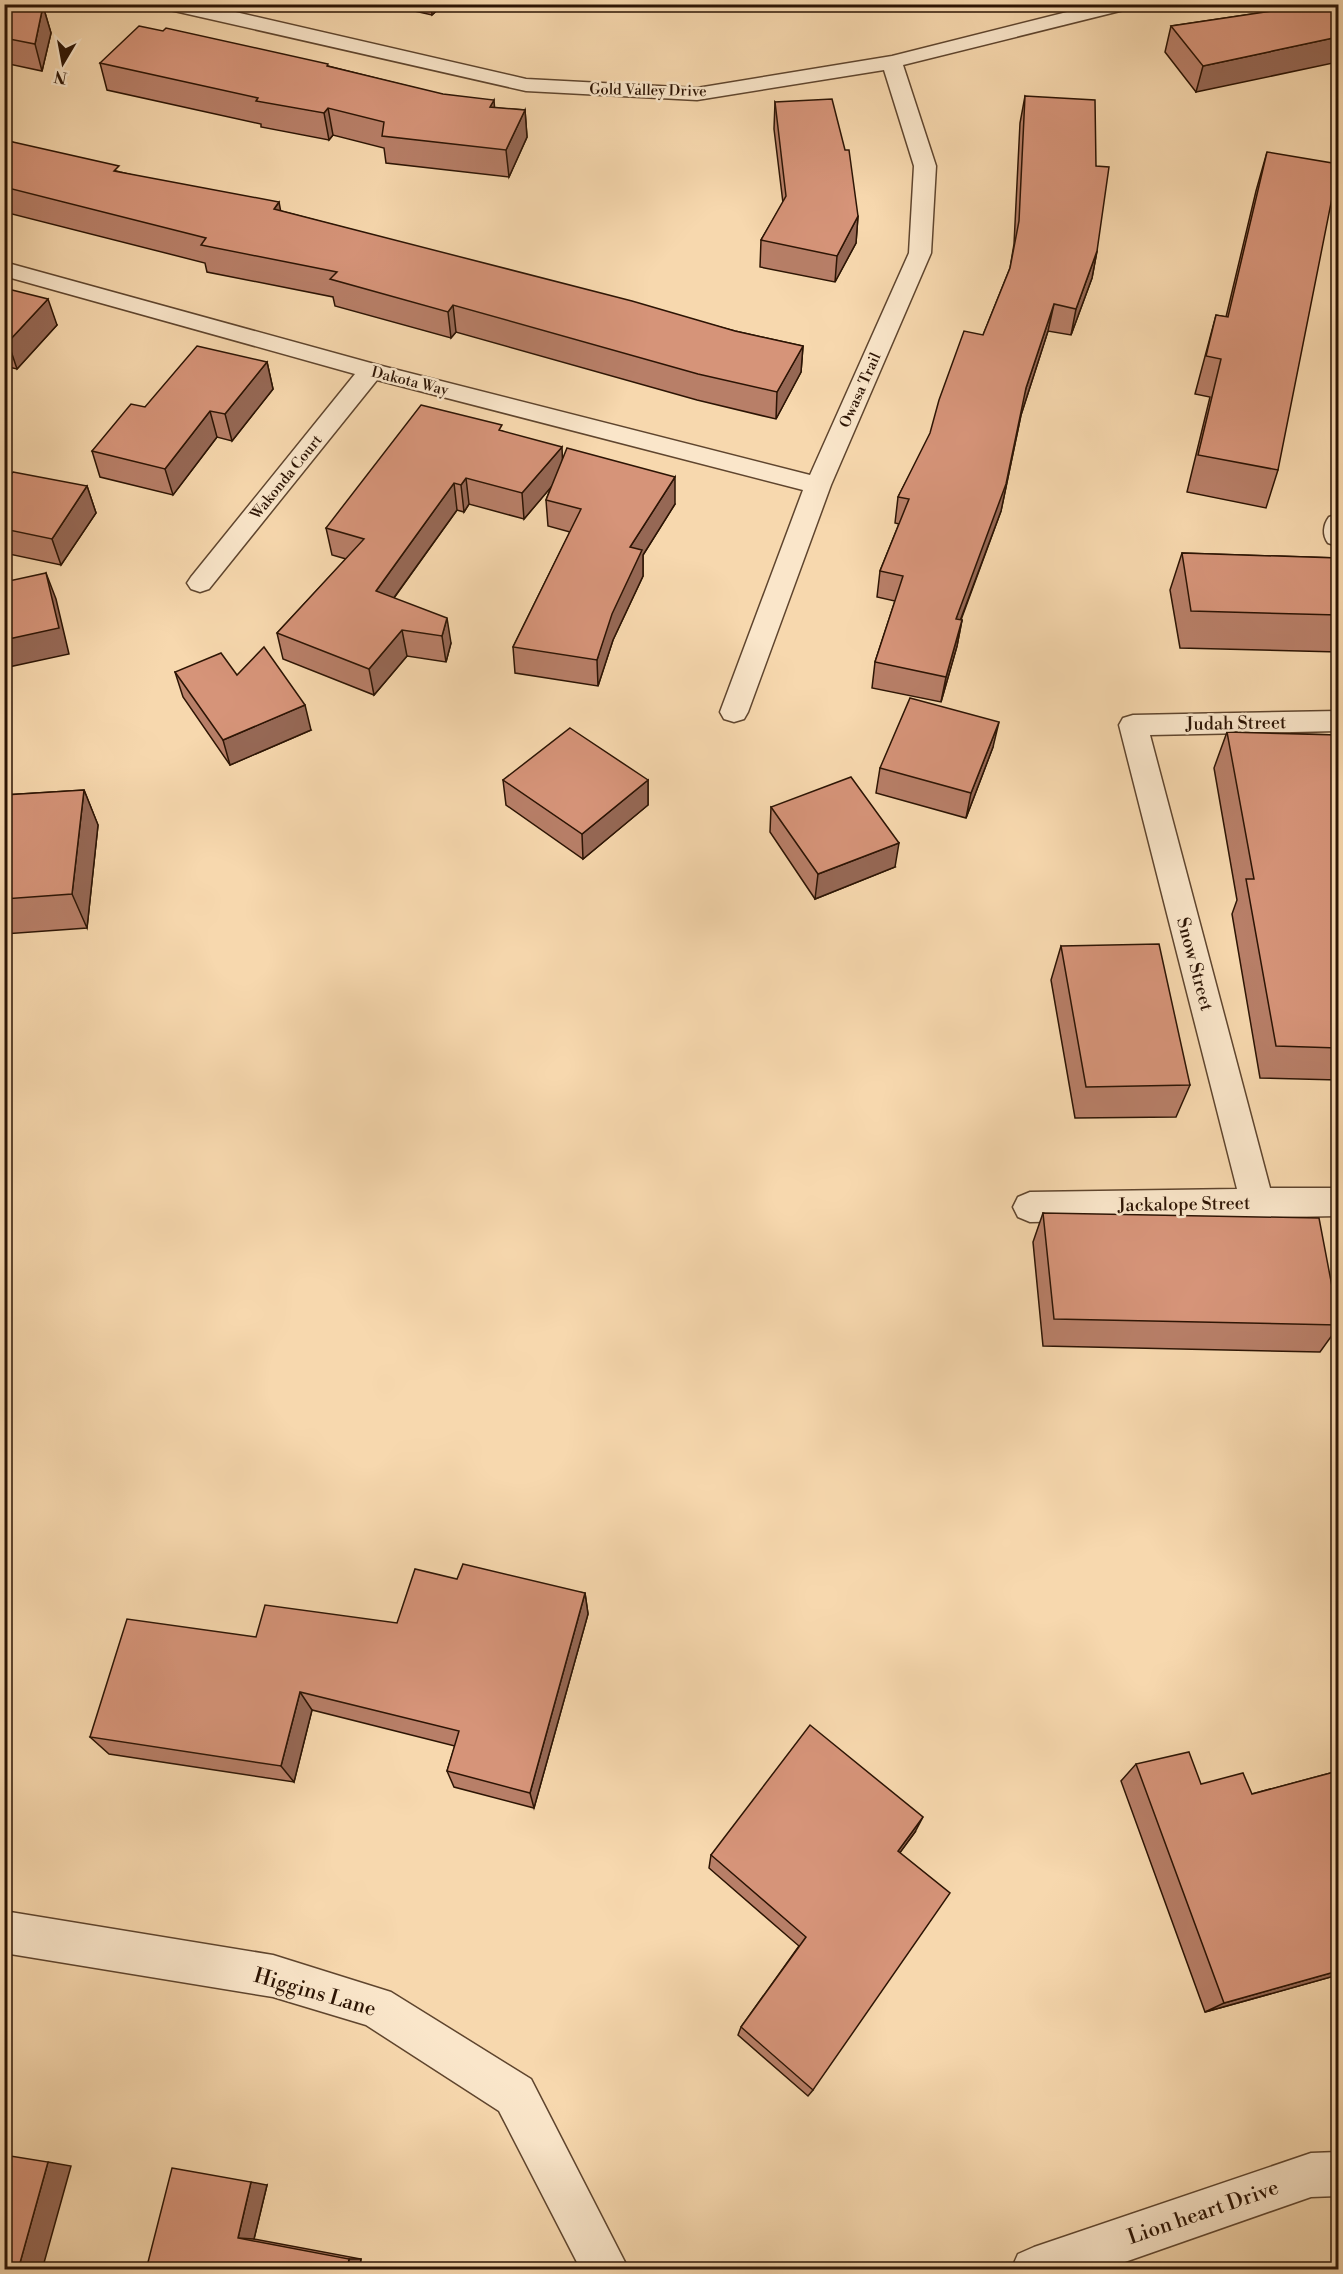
<svg xmlns="http://www.w3.org/2000/svg" width="1343" height="2274" viewBox="0 0 1343 2274" font-family="'Libre Bodoni',serif">
  <rect width="100%" height="100%" fill="#f7d8ae"/>
  <filter id="stains"><feTurbulence type="fractalNoise" baseFrequency=".00333" numOctaves="4"/><feColorMatrix values="0 0 0 0 .2 0 0 0 0 .09 0 0 0 0 .02 0 0 0 .5 -.17"/></filter>
  <radialGradient id="worn" r=".72"><stop offset=".6" stop-color="#630" stop-opacity="0"/><stop offset="1" stop-color="#630" stop-opacity=".3"/></radialGradient>
  <g fill="none" stroke-linecap="round" stroke-linejoin="round">
    <g stroke="#5f452e" stroke-width="3">
      <g id="minor">
        <polygon points="160,4 201,4 526,79 697,88 892,56 1099,4 1135,4 1132,8 903,65 936,166 931,253 831,485 748,712 744,719 734,722 724,719 720,712 803,490 377,380 209,589 200,592 191,589 187,583 191,577 355,374 4,276 4,262 378,365 810,475 909,253 914,166 884,70 697,100 526,91 170,10 163,8"/>
        <path d="M 1338,514 L 1338,545 L 1337,546 L 1328,543 C 1322,535 1323,525 1329,517 Z"/>
        <polygon points="1338,711 1338,731 1150,735 1270,1188 1338,1188 1338,1216 1030,1222 1018,1217 1013,1207 1018,1197 1030,1192 1237,1189 1119,725 1123,718 1133,715"/>
        <polygon points="4,1911 273,1955 391,1992 531,2079 629,2270 581,2270 499,2111 366,2025 273,1997 4,1953"/>
        <polygon points="1338,2152 1338,2196 1311,2197 1102,2270 1011,2270 1018,2254 1034,2247 1311,2153"/>
      </g>
    </g>
    <use href="#minor" fill="#fae6ca" fill-rule="evenodd"/>
  </g>
  <g fill="#b87f68" stroke="#2c1404" stroke-width="1.5">
    <polygon points="4,4 43,6 51,33 42,71 4,63"/>
    <polygon points="383,4 444,4 432,15"/>
    <polygon points="1318,4 1196,92 1165,52 1171,26"/>
    <polygon points="100,63 328,66 495,108 525,110 527,137 509,177 386,163 384,148 333,135 329,140 261,127 261,124 107,90"/>
    <polygon points="1025,96 1096,166 1097,251 1092,278 1071,335 1048,331 1021,415 1001,511 961,620 962,620 957,646 941,702 872,688 875,662 895,601 877,597 880,571 899,524 895,523 898,497 983,335 1010,268 1014,244 1020,123"/>
    <polygon points="775,102 858,216 856,243 835,282 760,267 761,240 783,203 774,129"/>
    <polygon points="4,140 120,172 281,211 735,331 803,346 801,372 776,419 697,400 456,332 451,338 335,306 333,297 207,272 205,263 4,212"/>
    <polygon points="1267,152 1278,470 1266,508 1187,492 1210,397 1195,394 1216,315 1226,317 1256,191"/>
    <polygon points="4,288 57,325 17,369 4,366"/>
    <polygon points="267,362 273,389 232,441 217,437 173,495 100,477 92,451 145,407"/>
    <polygon points="502,431 562,459 675,504 643,555 643,576 613,640 598,686 515,673 513,647 570,532 548,526 546,500 551,487 524,519 469,504 464,512 457,510 394,598 451,643 446,662 407,656 374,695 283,659 277,633 346,559 332,555 326,528"/>
    <polygon points="4,483 87,486 96,513 61,565 4,553"/>
    <polygon points="1182,553 1338,558 1338,652 1180,648 1170,590"/>
    <polygon points="175,672 237,675 311,730 230,765 183,697"/>
    <polygon points="1227,732 1338,735 1338,1080 1260,1078 1232,914 1237,900 1214,768"/>
    <polygon points="993,747 966,818 876,793 880,768"/>
    <polygon points="503,780 648,780 648,805 583,859 506,805"/>
    <polygon points="84,790 98,825 87,928 4,934 4,795"/>
    <polygon points="771,807 895,867 815,899 770,832"/>
    <polygon points="1061,946 1190,1085 1176,1117 1075,1118 1051,980"/>
    <polygon points="1043,1213 1338,1318 1338,1327 1320,1352 1043,1346 1033,1242"/>
    <polygon points="457,1579 585,1593 588,1614 534,1808 454,1787 447,1771 455,1746 312,1710 294,1782 109,1754 90,1737 397,1623"/>
    <polygon points="1136,1764 1201,1784 1252,1794 1338,1771 1338,1975 1205,2012 1121,1781"/>
    <polygon points="915,1832 900,1852 813,2090 808,2096 738,2035 741,2027 799,1946 709,1868 711,1855"/>
    <polygon points="267,2185 254,2239 361,2259 359,2270 146,2270"/>
  </g>
  <g fill="#966855" stroke="#2c1404" stroke-width="1.5">
    <polygon points="431,4 444,4 432,15"/>
    <polygon points="899,4 916,4 899,7"/>
    <polygon points="43,6 51,33 42,71 35,44"/>
    <polygon points="1338,37 1338,62 1196,92 1203,66"/>
    <polygon points="494,100 496,127 490,107"/>
    <polygon points="328,108 333,135 329,140 324,113"/>
    <polygon points="525,110 527,137 509,177 506,150"/>
    <polygon points="279,202 284,229 274,209"/>
    <polygon points="858,216 856,243 835,282 837,256"/>
    <polygon points="1097,251 1092,278 1071,335 1076,309"/>
    <polygon points="48,299 57,325 17,369 8,342"/>
    <polygon points="1054,304 1048,331 1021,415 1001,511 951,645 956,619 1026,388"/>
    <polygon points="453,305 456,332 451,338 448,312"/>
    <polygon points="803,346 801,372 776,419 777,392"/>
    <polygon points="267,362 273,389 232,441 225,414"/>
    <polygon points="210,411 217,437 173,495 165,469"/>
    <polygon points="562,447 563,473 524,519 522,493"/>
    <polygon points="675,477 675,504 643,555 643,576 613,640 598,686 597,660 630,547"/>
    <polygon points="466,478 469,504 464,512 461,485"/>
    <polygon points="454,483 457,510 380,617 376,591"/>
    <polygon points="87,486 96,513 61,565 52,539"/>
    <polygon points="46,573 56,599 69,654 4,668 4,640"/>
    <polygon points="447,618 451,643 446,662 442,636"/>
    <polygon points="962,620 957,646 941,702 946,677"/>
    <polygon points="402,630 407,656 374,695 369,669"/>
    <polygon points="305,705 311,730 230,765 223,740"/>
    <polygon points="999,722 993,747 966,818 971,793"/>
    <polygon points="648,780 648,805 583,859 582,834"/>
    <polygon points="84,790 98,825 87,928 72,894"/>
    <polygon points="899,843 895,867 815,899 818,874"/>
    <polygon points="4,1584 7,1587 4,1595"/>
    <polygon points="585,1593 588,1614 534,1808 530,1793"/>
    <polygon points="300,1692 312,1710 294,1782 281,1766"/>
    <polygon points="923,1817 915,1832 891,1865 898,1851"/>
    <polygon points="1338,1971 1338,1975 1205,2012 1224,2003"/>
    <polygon points="48,2162 71,2166 42,2270 18,2270"/>
    <polygon points="251,2182 267,2185 254,2239 238,2238"/>
    <polygon points="349,2259 361,2259 359,2270 347,2270"/>
  </g>
  <g fill="#d69479" stroke="#2c1404" stroke-width="1.5">
    <polygon points="4,4 35,4 43,6 35,44 4,38"/>
    <polygon points="1318,4 1338,4 1338,37 1203,66 1171,26"/>
    <polygon points="139,26 163,31 166,28 328,64 327,66 443,94 494,100 490,107 525,110 506,150 382,136 384,122 328,108 324,113 256,101 258,98 100,63"/>
    <polygon points="1025,96 1095,100 1096,166 1109,167 1097,251 1076,309 1054,304 1026,388 1006,484 956,619 962,620 946,677 875,662 903,576 880,571 909,499 898,497 930,433 939,400 964,331 983,335 1010,268 1019,221"/>
    <polygon points="832,99 845,150 849,150 858,216 837,256 761,240 786,196 775,102"/>
    <polygon points="4,140 119,166 114,171 279,202 274,209 632,301 735,331 803,346 777,392 698,374 453,305 448,312 330,279 337,272 201,245 206,238 4,187"/>
    <polygon points="1267,152 1338,164 1338,168 1278,470 1198,455 1221,359 1206,356 1216,315 1228,317"/>
    <polygon points="4,288 48,299 8,342 4,341"/>
    <polygon points="197,346 267,362 225,414 210,411 165,469 92,451 131,404 145,407"/>
    <polygon points="421,405 502,425 499,430 562,447 522,493 466,478 461,485 454,483 376,591 447,618 442,636 402,630 369,669 277,633 364,539 326,528"/>
    <polygon points="567,448 675,477 630,547 642,550 612,614 597,660 513,647 581,509 546,500"/>
    <polygon points="13,472 87,486 52,539 4,529 4,483"/>
    <polygon points="1182,553 1338,558 1338,615 1191,611"/>
    <polygon points="46,573 59,628 4,640 4,582"/>
    <polygon points="264,647 305,705 223,740 175,672 221,653 237,675"/>
    <polygon points="910,698 999,722 971,793 880,768"/>
    <polygon points="570,728 648,780 582,834 503,780"/>
    <polygon points="1227,732 1338,735 1338,1048 1276,1046 1246,879 1254,879"/>
    <polygon points="851,777 899,843 818,874 771,807"/>
    <polygon points="84,790 72,894 4,899 4,795"/>
    <polygon points="1159,944 1190,1085 1086,1087 1061,946"/>
    <polygon points="1043,1213 1319,1218 1338,1318 1338,1325 1054,1319"/>
    <polygon points="463,1564 585,1593 530,1793 447,1771 459,1731 300,1692 281,1766 90,1737 127,1619 256,1637 265,1605 397,1623 415,1569 457,1579"/>
    <polygon points="810,1725 923,1817 898,1851 950,1893 813,2090 741,2027 806,1937 711,1855"/>
    <polygon points="1189,1752 1201,1784 1243,1773 1252,1794 1338,1771 1338,1971 1224,2003 1136,1764"/>
    <polygon points="4,2155 48,2162 18,2270 4,2270"/>
    <polygon points="172,2168 251,2182 238,2238 349,2259 347,2270 146,2270"/>
  </g>
  <g text-anchor="middle" stroke-width="5" stroke-linejoin="round" paint-order="stroke">
    <g font-size="15" fill="#2c1404" stroke="#fae6ca">
      <text transform="translate(648 90) rotate(1)" y="5">Gold Valley Drive</text>
      <text transform="translate(410 381) rotate(14)" y="5">Dakota Way</text>
      <text transform="translate(860 390) rotate(-66)" y="5">Owasa Trail</text>
      <text transform="translate(286 477) rotate(-51)" y="5">Wakonda Court</text>
    </g>
    <g font-size="18" fill="#2c1404" stroke="#fae6ca">
      <text transform="translate(1236 723) rotate(-1)" y="6">Judah Street</text>
      <text transform="translate(1195 964) rotate(75)" y="6">Snow Street</text>
      <text transform="translate(1184 1204) rotate(-1)" y="6">Jackalope Street</text>
    </g>
    <g font-size="21" fill="#2c1404" stroke="#fae6ca">
      <text transform="translate(315 1992) rotate(16)" y="7">Higgins Lane</text>
      <text transform="translate(1203 2212) rotate(-19)" y="7">Lion heart Drive</text>
    </g>
  </g>
  <rect width="1343" height="2274" fill="none" stroke="#f7d8ae" stroke-width="24"/>
  <rect x="6" y="6" width="1331" height="2262" fill="none" stroke="#2c1404" stroke-width="3"/>
  <rect x="12" y="12" width="1319" height="2250" fill="none" stroke="#2c1404" stroke-width="1.5"/>
  <g transform="translate(63 63) rotate(190)" stroke="#fae6ca" stroke-width="4.5" paint-order="stroke">
  <path d="M0-4.5L10 22L0 15L-10 22Z" fill="#2c1404"/>
  <text y="-9" font-size="16" font-weight="bold" text-anchor="middle" fill="#2c1404">N</text>
  </g>
  <rect width="100%" height="100%" filter="url(#stains)"/>
  <rect width="100%" height="100%" fill="url(#worn)"/>
</svg>
